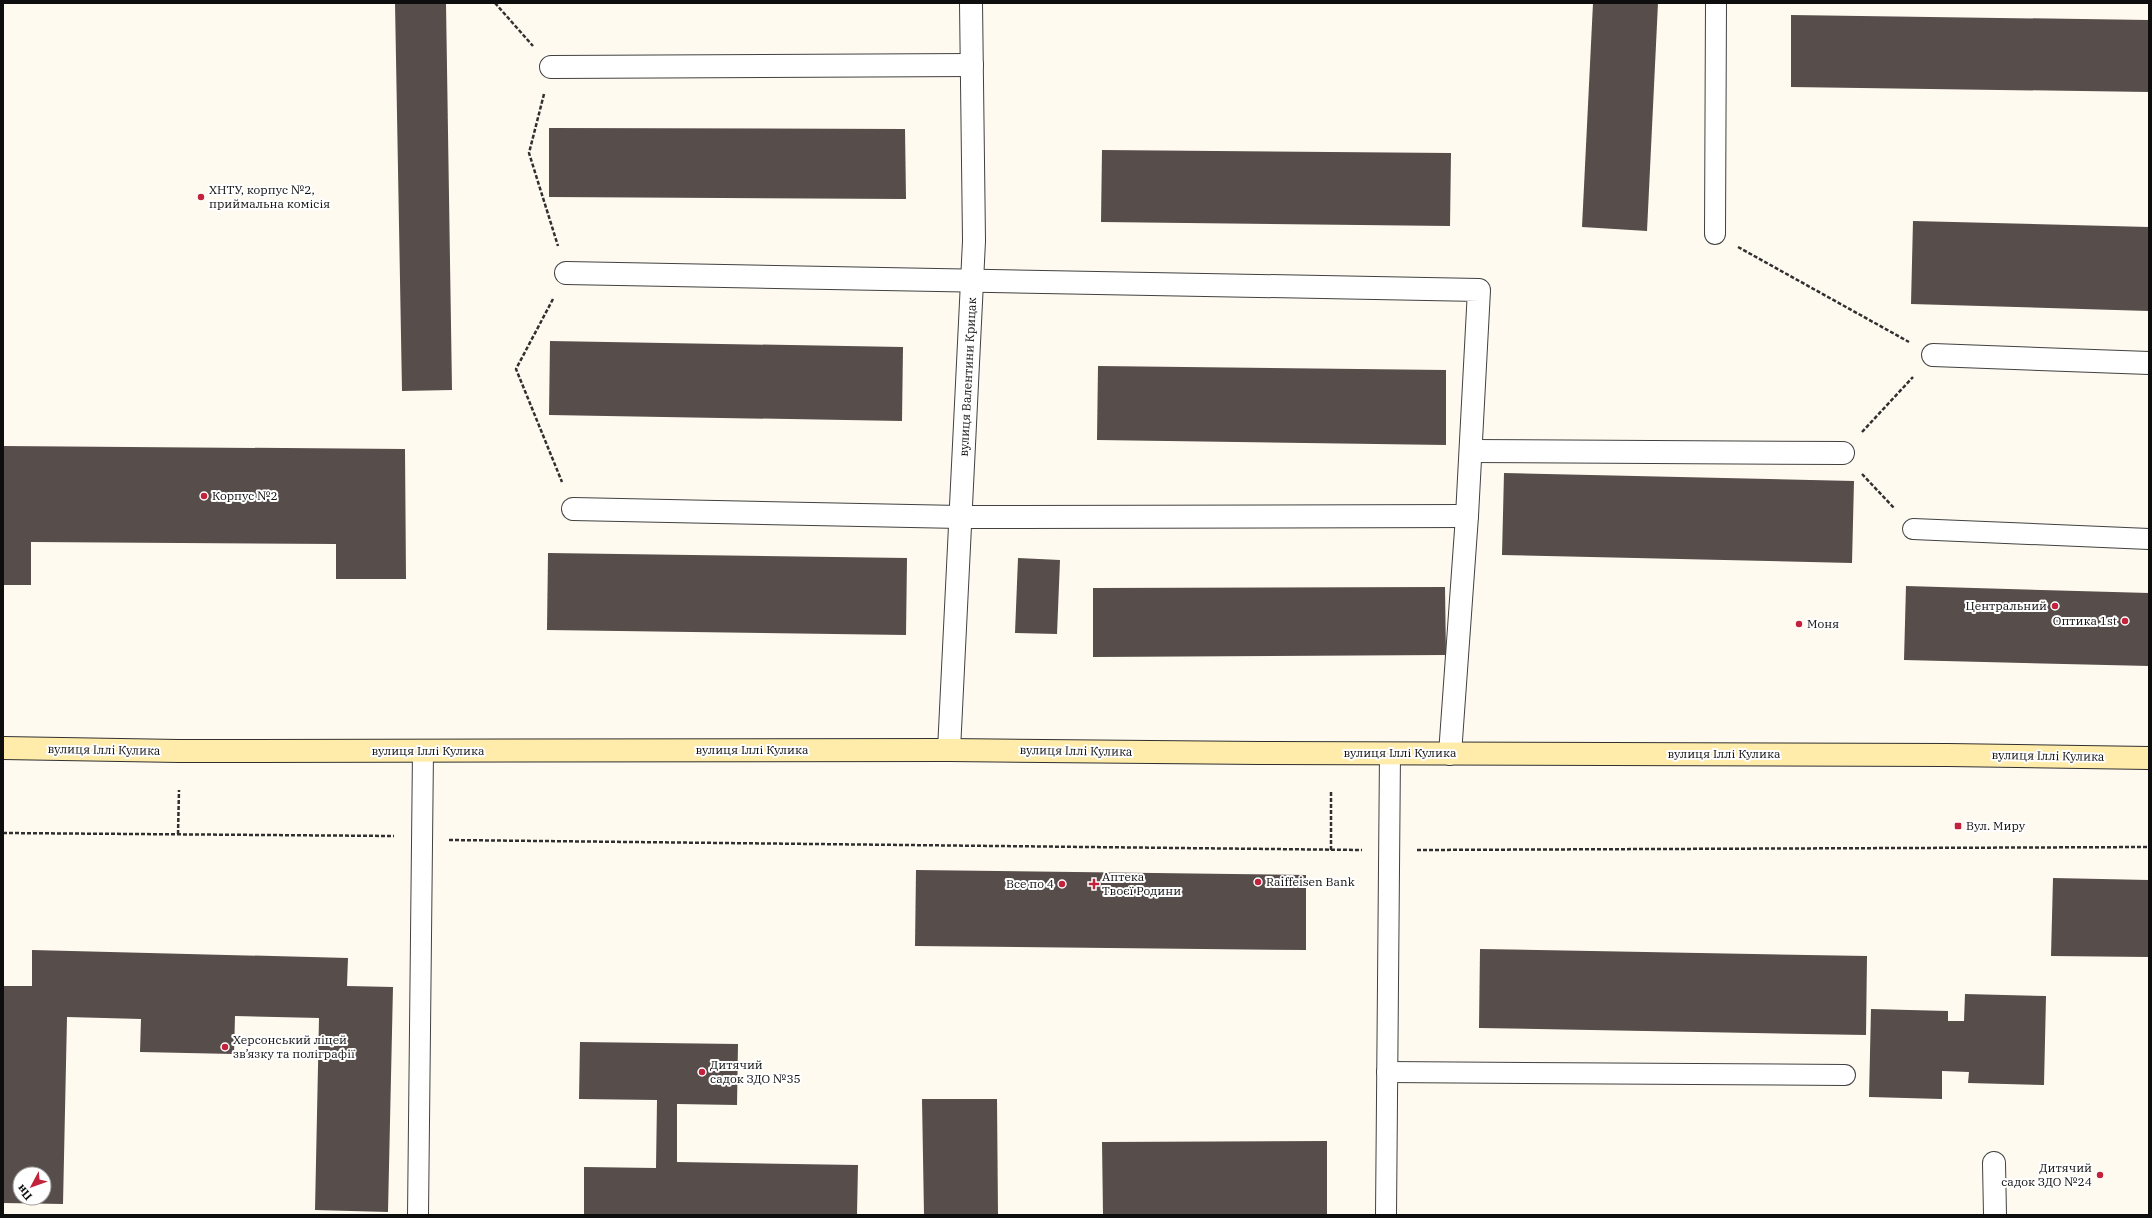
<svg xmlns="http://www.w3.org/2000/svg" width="2152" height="1218" viewBox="0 0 2152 1218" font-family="'IBM Plex Serif',serif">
  <rect width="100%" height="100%" fill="#fffaef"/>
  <g fill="#574d4a" fill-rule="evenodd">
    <polygon points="395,3 446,3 452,390 402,391"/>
    <polygon points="1593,3 1658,3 1647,231 1582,227"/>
    <polygon points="1791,15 2149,20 2149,92 1791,87"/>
    <polygon points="549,128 905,129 906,199 549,197"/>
    <polygon points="1102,150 1451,153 1450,226 1101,222"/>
    <polygon points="1913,221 2149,227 2149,311 1911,304"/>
    <polygon points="550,341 903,347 902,421 549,415"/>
    <polygon points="1098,366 1446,370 1446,445 1097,440"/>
    <polygon points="3,446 405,449 406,579 336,579 336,544 31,542 31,585 3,585"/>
    <polygon points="1504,473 1854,481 1852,563 1502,555"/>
    <polygon points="548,553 907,558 906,635 547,630"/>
    <polygon points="1018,558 1060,560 1057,634 1015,633"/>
    <polygon points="1906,586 2149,593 2149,666 1904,660"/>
    <polygon points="1445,587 1446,655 1093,657 1093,588"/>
    <polygon points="916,870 1306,875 1306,950 915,946"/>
    <polygon points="2053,878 2149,880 2149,957 2051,956"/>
    <polygon points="1480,949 1867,956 1866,1035 1479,1028"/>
    <path d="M 32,950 L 348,958 L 347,986 L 393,987 L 388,1212 L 315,1210 L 319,1018 L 235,1016 L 234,1054 L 140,1052 L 141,1019 L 67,1017 L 63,1204 L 3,1203 L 3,986 L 32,986 ZM 20,1174 L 44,1174 L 44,1198 L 20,1198 Z"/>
    <polygon points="1965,994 2046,996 2044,1085 1968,1083 1969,1072 1942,1071 1942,1099 1869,1097 1871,1009 1948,1011 1948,1021 1964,1021"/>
    <polygon points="580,1042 738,1044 737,1105 677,1104 677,1162 858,1165 857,1215 584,1215 584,1167 656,1168 657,1100 579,1099"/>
    <polygon points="922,1099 997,1099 998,1215 924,1215"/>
    <polygon points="1327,1141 1327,1215 1103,1215 1102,1142"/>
  </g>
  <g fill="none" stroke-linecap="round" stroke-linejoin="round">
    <g stroke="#414141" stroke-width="22">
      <g id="lane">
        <polyline points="1715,234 1716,3"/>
        <polyline points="1913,529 2149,539"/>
        <polyline points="1387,1072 1845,1075"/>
        <polyline points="418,1215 423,751"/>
        <polyline points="1386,1215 1390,753"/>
      </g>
    </g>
    <g stroke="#414141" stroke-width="24">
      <g id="street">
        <polyline points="551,67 972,65"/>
        <polyline points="566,273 1479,290 1467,516 1450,754"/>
        <polyline points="1933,355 2149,363"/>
        <polyline points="1471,451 1843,453"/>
        <polyline points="573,509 960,517 1467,516"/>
        <polyline points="949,750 974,241 971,3"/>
        <polyline points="1994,1163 1995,1215"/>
      </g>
    </g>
    <g stroke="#303030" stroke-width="24">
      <polyline id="secondary" points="3,748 179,751 949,750 1259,753 1948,755 2149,758"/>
    </g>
    <g stroke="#303030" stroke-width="2.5" stroke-dasharray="4 2" stroke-linecap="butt">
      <polyline points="495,3 533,46"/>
      <polyline points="544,94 529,153 558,246"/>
      <polyline points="1738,247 1909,342"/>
      <polyline points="553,299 516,369 562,482"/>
      <polyline points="1862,432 1913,377"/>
      <polyline points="1862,474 1894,508"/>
      <polyline points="3,833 394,836"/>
      <polyline points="178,834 179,790"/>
      <polyline points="449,840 1362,850"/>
      <polyline points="1331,850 1331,791"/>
      <polyline points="1417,850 2149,847"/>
    </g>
    <use href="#lane" stroke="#fff" stroke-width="20"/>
    <use href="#street" stroke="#fff" stroke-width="22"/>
    <use href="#secondary" stroke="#ffecaa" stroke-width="22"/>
  </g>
  <g fill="#c2223c" stroke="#fff" stroke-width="1.5">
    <circle cx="201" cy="197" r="4"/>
    <circle cx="204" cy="496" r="4"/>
    <circle cx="2055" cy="606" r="4"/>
    <circle cx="2125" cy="621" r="4"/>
    <circle cx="1799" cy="624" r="4"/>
    <rect x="1954" y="822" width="8" height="8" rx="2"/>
    <circle cx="1258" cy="882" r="4"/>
    <circle cx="1062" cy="884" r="4"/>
    <path d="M1092 878h4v4h4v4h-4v4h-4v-4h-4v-4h4z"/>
    <circle cx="225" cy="1047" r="4"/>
    <circle cx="702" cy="1072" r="4"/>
    <circle cx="2100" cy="1175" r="4"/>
  </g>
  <g text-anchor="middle" stroke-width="4" stroke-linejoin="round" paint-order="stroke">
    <g font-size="12" fill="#0e0e0e" stroke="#fff" text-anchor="start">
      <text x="209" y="194">ХНТУ, корпус №2,<tspan x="209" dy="14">приймальна комісія</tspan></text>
      <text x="212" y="500">Корпус №2</text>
      <text x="2047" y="610" text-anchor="end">Центральний</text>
      <text x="2117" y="625" text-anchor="end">Оптика 1st</text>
      <text x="1807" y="628">Моня</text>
      <text x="1966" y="830">Вул. Миру</text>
      <text x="1102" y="881">Аптека<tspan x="1102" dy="14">Твоєї Родини</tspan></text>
      <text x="1266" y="886">Raiffeisen Bank</text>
      <text x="1054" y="888" text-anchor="end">Все по 4</text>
      <text x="233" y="1044">Херсонський ліцей<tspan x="233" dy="14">зв’язку та поліграфії</tspan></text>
      <text x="710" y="1069">Дитячий<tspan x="710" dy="14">садок ЗДО №35</tspan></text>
      <text x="2092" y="1172" text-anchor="end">Дитячий<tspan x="2092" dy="14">садок ЗДО №24</tspan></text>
    </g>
    <g font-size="12" fill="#0e0e0e" stroke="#fff">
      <text transform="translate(968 377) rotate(-87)" y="4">вулиця Валентини Крицак</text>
      <text transform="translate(104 750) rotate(1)" y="4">вулиця Іллі Кулика</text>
      <text x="752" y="754">вулиця Іллі Кулика</text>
      <text x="428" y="755">вулиця Іллі Кулика</text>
      <text transform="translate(1076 751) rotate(1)" y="4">вулиця Іллі Кулика</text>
      <text x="1400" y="757">вулиця Іллі Кулика</text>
      <text x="1724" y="758">вулиця Іллі Кулика</text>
      <text transform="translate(2048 756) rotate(1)" y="4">вулиця Іллі Кулика</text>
    </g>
  </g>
  <rect width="2152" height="1218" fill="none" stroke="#0e0e0e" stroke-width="8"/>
  <g transform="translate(32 1186) rotate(229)"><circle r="19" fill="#ffffff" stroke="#9f9f9f"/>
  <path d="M0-3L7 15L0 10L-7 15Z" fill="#c2223c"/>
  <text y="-6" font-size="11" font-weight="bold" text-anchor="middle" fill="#0e0e0e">Пн</text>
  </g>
</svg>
